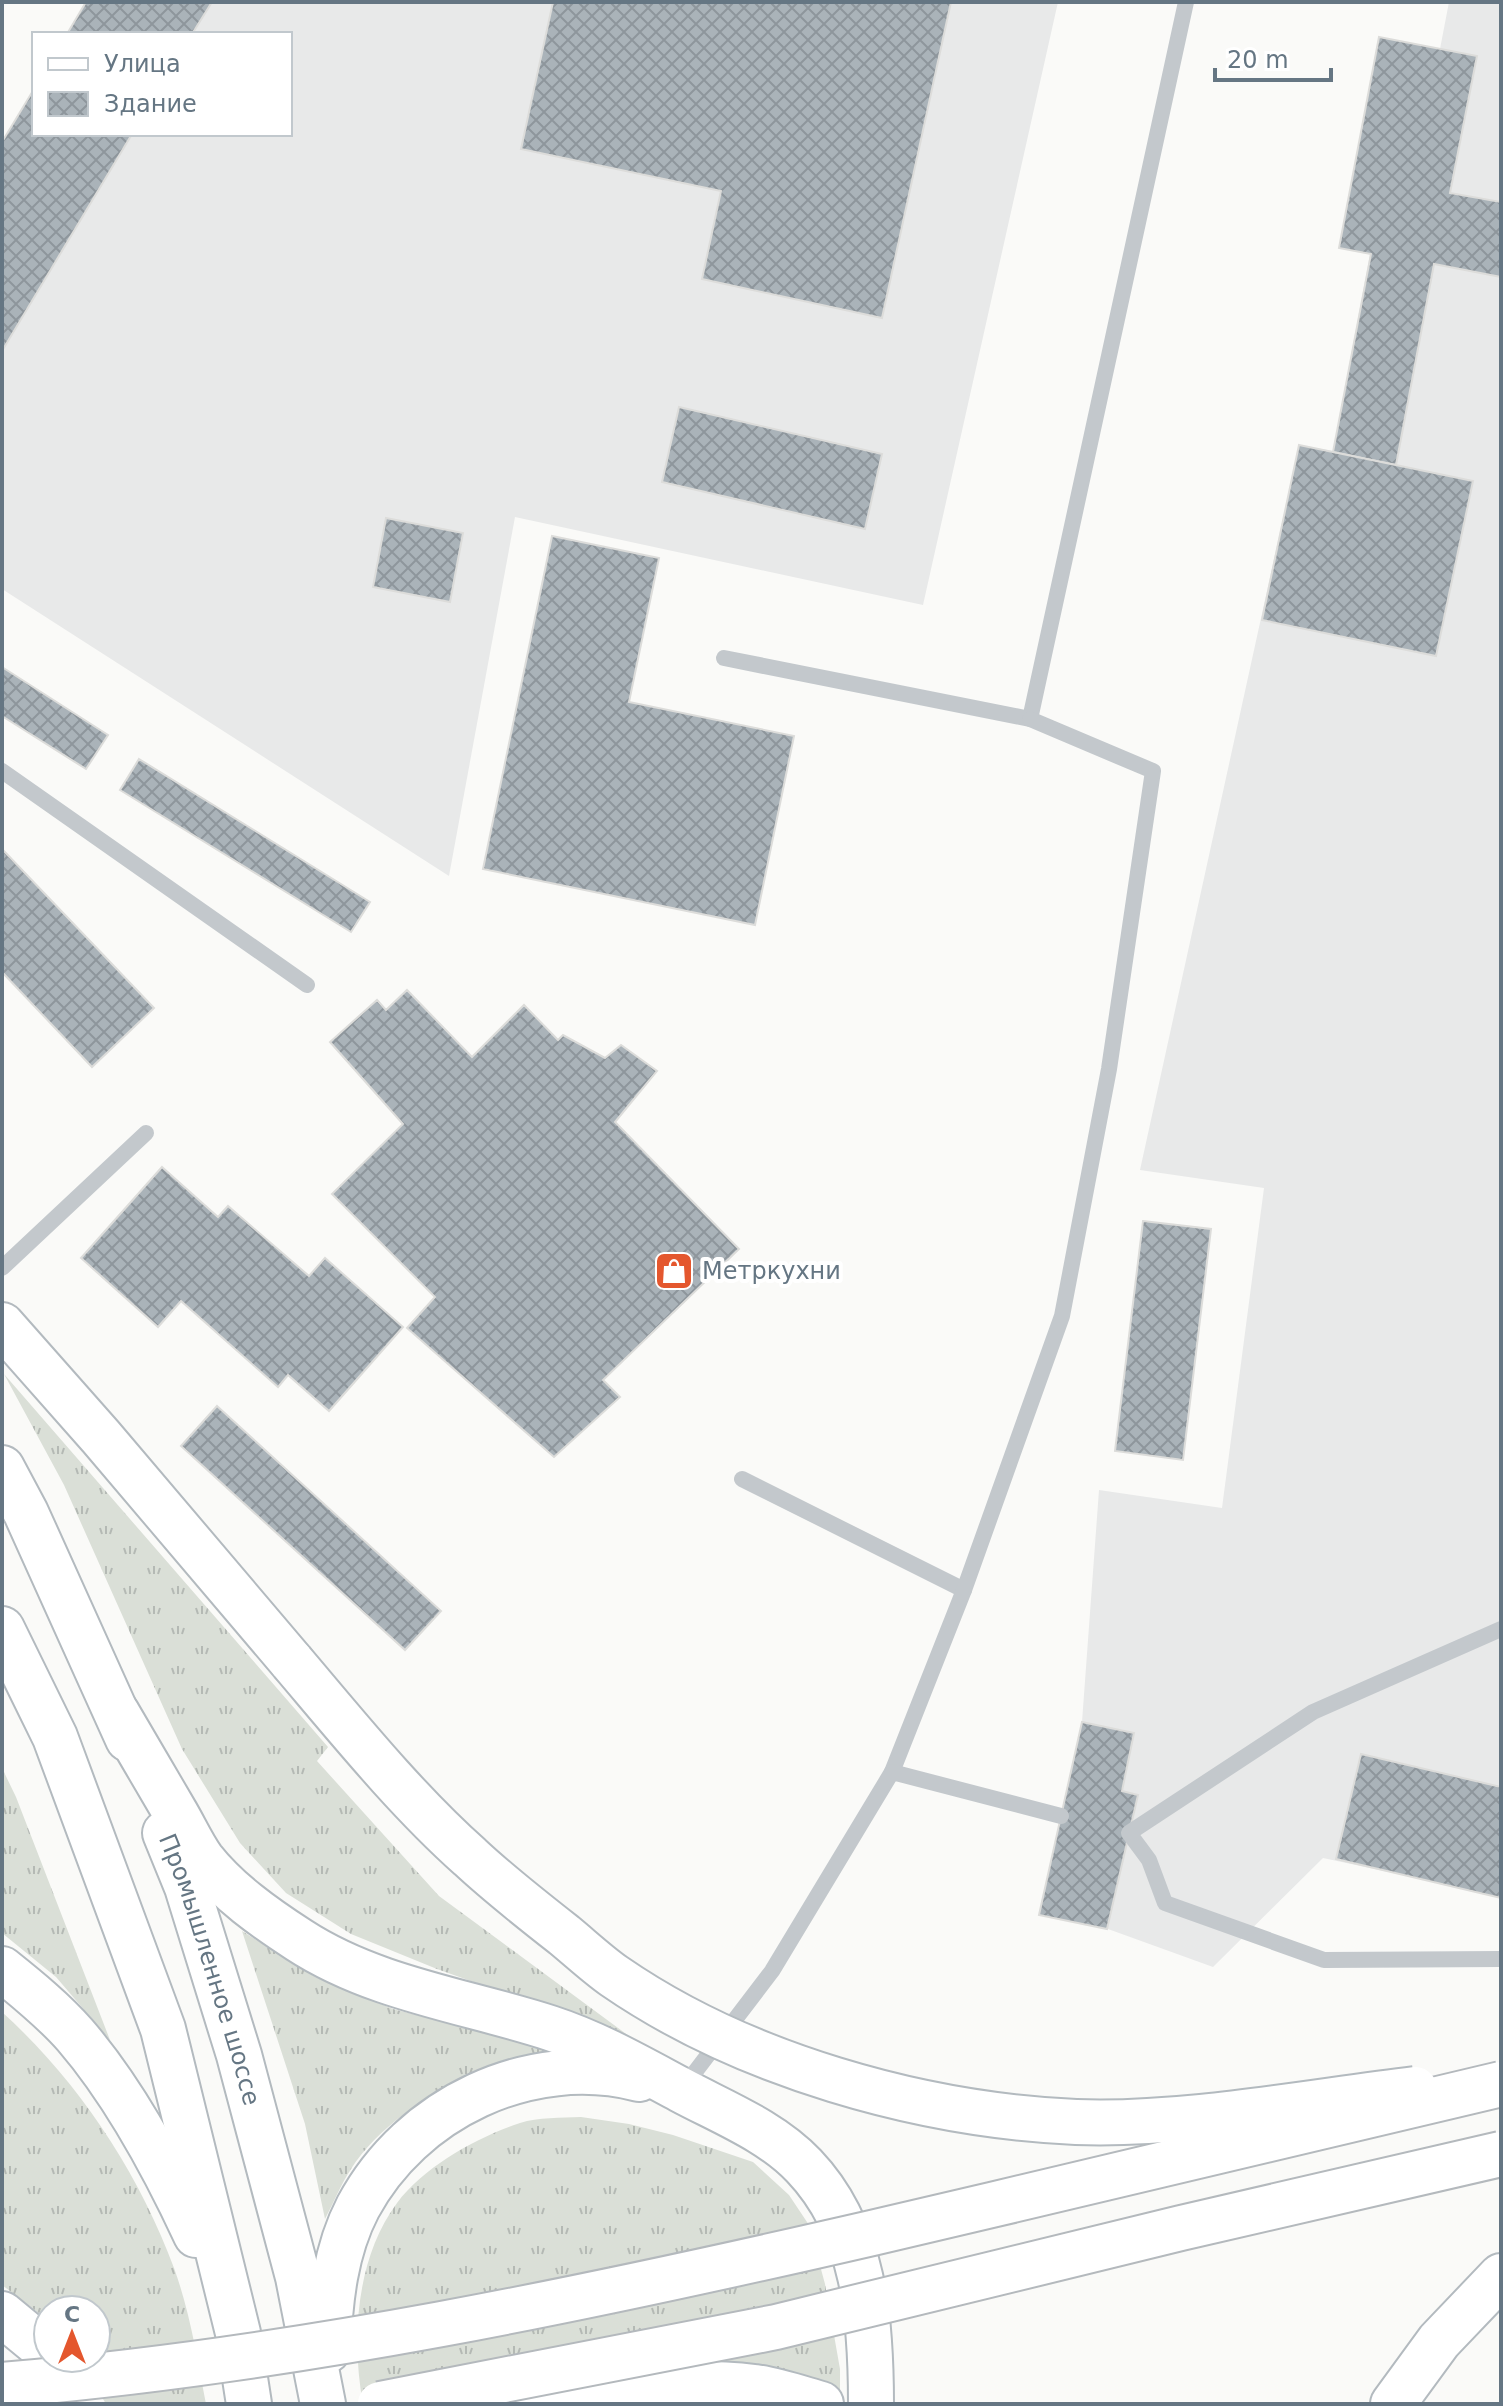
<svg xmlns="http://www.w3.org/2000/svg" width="1503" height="2406" viewBox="0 0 1503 2406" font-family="'DejaVu Sans',sans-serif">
  <defs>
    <pattern id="grass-tufts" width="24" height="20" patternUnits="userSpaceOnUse" patternTransform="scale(2)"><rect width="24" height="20" fill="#dadfd7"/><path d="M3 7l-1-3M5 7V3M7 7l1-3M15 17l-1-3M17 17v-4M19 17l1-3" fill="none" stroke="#b4b9b4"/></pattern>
    <pattern id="building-cross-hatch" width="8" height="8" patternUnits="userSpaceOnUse" patternTransform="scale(2)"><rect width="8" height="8" fill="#aab3b9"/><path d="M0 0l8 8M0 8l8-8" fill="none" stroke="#8e969c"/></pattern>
  </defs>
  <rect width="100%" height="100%" fill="#fafaf8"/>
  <g fill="#e8e9e9">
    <polygon points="86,2 1058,2 923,605 515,517 449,876 2,589 2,142 34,89 34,134 290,134 290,34 67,34"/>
    <polygon points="1449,2 1501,2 1501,1896 1323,1858 1213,1967 1108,1929 1039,1915 1082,1722 1099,1490 1222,1508 1264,1188 1140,1170 1299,445 1333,451 1370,254 1339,248 1379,37 1427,51 1440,49"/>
  </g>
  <g fill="url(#grass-tufts)">
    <polygon points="4,1374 328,1747 317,1761 439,1896 633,2039 437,1969 351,1934 286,1893 240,1843 182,1749 64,1485"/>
    <polygon points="2,1768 16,1797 110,2040 56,1977 2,1933"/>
    <path d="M 242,1931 L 315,1977 L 393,2009 L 569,2054 C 537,2058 501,2060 472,2073 C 431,2091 375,2130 351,2169 C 341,2184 334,2202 325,2219 L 305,2124 Z"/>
    <path d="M 2,2012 C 78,2081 138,2171 174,2268 C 190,2312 197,2358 206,2404 L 106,2404 L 78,2358 L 96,2358 L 96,2310 L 48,2310 L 48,2320 L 2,2285 Z"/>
    <path d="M 581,2117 L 629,2124 L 673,2135 L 753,2162 L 789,2195 L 809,2225 L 825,2284 L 840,2369 L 840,2404 L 363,2404 C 351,2339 356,2258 397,2203 C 425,2166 476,2138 520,2123 C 538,2117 561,2118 581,2117 Z"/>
  </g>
  <g fill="url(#building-cross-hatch)" stroke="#dcdcda" stroke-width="2">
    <polygon points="86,2 212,2 192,34 67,34"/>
    <polygon points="553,2 951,2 882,318 702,279 721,191 521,149"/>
    <polygon points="1379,37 1477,56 1450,193 1501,202 1501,277 1434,264 1396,465 1333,452 1371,254 1339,248"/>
    <polygon points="34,89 34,134 132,134 2,351 2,142"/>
    <polygon points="679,407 882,454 865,529 662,482"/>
    <polygon points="1299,445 1473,481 1436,656 1262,620"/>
    <polygon points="386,518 463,533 450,602 373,587"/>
    <polygon points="552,536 659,558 629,702 794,736 755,925 483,869"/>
    <polygon points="2,667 108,735 86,769 2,716"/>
    <polygon points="139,759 370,902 351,932 120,790"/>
    <polygon points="2,849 154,1008 92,1067 2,972"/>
    <polygon points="407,990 472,1057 524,1005 558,1040 563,1035 605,1058 621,1045 657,1071 615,1122 739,1249 603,1380 620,1397 554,1457 407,1328 435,1297 332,1194 403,1124 330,1042 377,1000 386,1010"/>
    <polygon points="162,1167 218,1217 228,1206 309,1276 325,1258 403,1327 329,1411 288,1375 278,1387 181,1301 158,1327 81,1258"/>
    <polygon points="1143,1221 1211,1229 1183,1460 1115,1451"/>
    <polygon points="217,1406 441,1611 405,1650 181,1446"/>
    <polygon points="1082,1722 1134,1733 1122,1791 1138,1795 1107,1929 1039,1915"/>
    <polygon points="1361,1754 1501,1787 1501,1898 1336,1859"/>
  </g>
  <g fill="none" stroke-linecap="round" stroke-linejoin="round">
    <g stroke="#b3babf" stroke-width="48">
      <g id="secondary">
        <polyline points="2,1325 101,1437 292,1662"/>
        <polyline points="2,1468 26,1513 128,1739"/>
        <polyline points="2,1629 55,1737 163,2029 238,2333 249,2404"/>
        <path d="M 117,1713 C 136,1746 156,1779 175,1812 C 184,1827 192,1845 202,1859 C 228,1892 265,1918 299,1940 C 374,1989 467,2001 550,2028 C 596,2043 638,2067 681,2090 C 722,2112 771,2131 804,2166 C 865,2230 871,2320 871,2404"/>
        <path id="s1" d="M 165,1833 L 187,1887 L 239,2055 L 298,2277 L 323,2404"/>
        <path d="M 2,1969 C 27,1989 54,2011 75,2035 C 125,2093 164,2166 196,2235"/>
        <polyline points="2,2314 48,2352"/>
        <path d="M 328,2350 C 330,2301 335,2251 358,2207 C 411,2108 530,2051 639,2079"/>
        <path d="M 480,2401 C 571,2393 664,2377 755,2387 C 777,2390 800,2398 821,2404"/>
        <polyline points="1393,2404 1439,2341 1501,2276"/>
      </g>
    </g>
    <g stroke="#c3c8cc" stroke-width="16">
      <polyline points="724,658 1030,719 1186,2"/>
      <polyline points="2,771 307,985"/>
      <polyline points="2,1268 146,1133"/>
      <polyline points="742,1479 964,1590"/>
      <polyline points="1501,1629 1313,1712 1129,1833 1149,1860 1165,1903 1324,1960 1501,1959"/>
      <polyline points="892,1772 964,1590 1062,1316 1109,1069 1153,771 1030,719"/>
      <polyline points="682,2089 772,1971 892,1772 1061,1816"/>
    </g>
    <use href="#secondary" stroke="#fff" stroke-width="44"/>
    <g stroke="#b3babf" stroke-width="48" stroke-linecap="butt">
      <path id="secondary-bridge" d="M 292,1662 C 348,1728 406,1800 470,1857 C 500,1885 532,1910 564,1935 C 581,1949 597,1964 614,1976 C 743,2065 920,2115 1076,2122 C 1184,2126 1307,2102 1415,2089"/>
    </g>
    <g stroke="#b4b9bd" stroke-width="48" stroke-linecap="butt">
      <g id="trunk-bridge">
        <path d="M 2,2385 C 296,2360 585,2299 872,2233 C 1082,2184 1292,2134 1501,2084"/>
        <polyline points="380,2404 776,2327 1181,2228 1501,2154"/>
      </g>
    </g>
    <use href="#secondary-bridge" stroke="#fff" stroke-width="44"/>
    <use href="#trunk-bridge" stroke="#fff" stroke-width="44"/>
  </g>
  <defs>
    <g id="shop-square" transform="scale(2)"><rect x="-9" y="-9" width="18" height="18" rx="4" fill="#e4572e" stroke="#fff"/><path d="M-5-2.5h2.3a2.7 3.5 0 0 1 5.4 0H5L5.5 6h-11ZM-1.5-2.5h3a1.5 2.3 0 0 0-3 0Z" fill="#fff"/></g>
  </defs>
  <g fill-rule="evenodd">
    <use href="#shop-square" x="674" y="1271"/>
  </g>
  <g text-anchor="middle" stroke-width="8" stroke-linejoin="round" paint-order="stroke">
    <g font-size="24" fill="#657683" stroke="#fff" text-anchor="start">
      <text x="702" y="1279">Метркухни</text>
    </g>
    <g font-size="24" fill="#657683" stroke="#fff">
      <text dy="8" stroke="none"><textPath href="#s1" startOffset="144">Промышленное шоссе</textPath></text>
    </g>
  </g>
  <rect width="1503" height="2406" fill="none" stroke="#657683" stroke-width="8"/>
  <rect x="32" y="32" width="260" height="104" fill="#ffffff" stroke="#c1c8cd" stroke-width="2"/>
  <rect x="48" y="58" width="40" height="12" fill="#ffffff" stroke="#c1c8cd" stroke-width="2"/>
  <text x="104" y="72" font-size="24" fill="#657683">Улица</text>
  <rect x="48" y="92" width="40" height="24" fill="url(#building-cross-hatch)" stroke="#c1c8cd" stroke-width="2"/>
  <text x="104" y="112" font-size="24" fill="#657683">Здание</text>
  <g transform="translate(72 2334)"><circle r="38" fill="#ffffff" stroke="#c1c8cd" stroke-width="2"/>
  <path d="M0-6L14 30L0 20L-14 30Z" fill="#e4572e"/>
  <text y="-12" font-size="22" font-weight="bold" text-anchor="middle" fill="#657683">С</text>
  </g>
  <path d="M1215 68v12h116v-12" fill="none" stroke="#657683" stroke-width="4"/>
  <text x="1227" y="68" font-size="24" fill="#657683" stroke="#ffffff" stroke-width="6" paint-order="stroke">20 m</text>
</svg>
